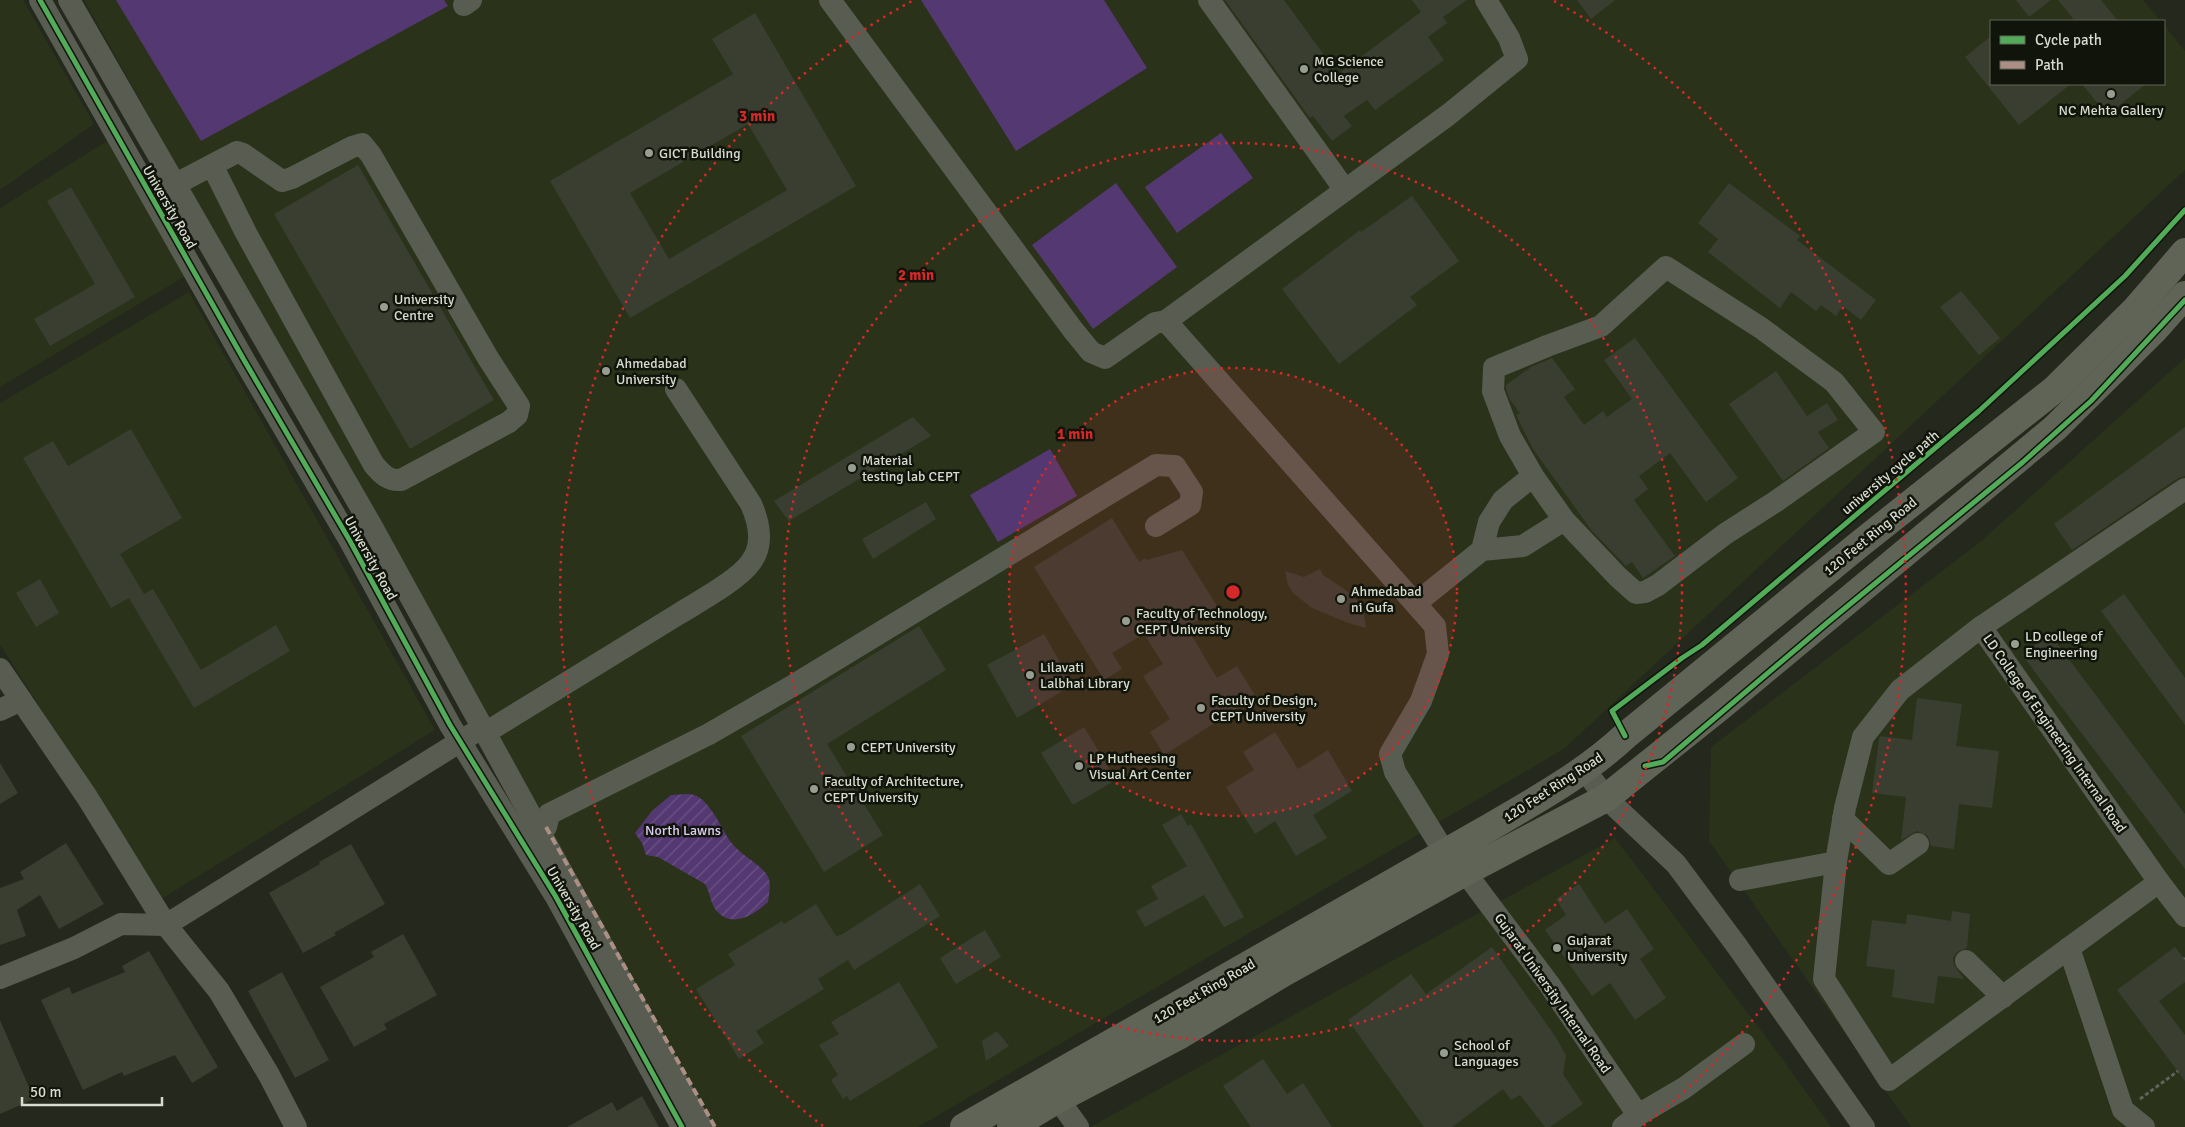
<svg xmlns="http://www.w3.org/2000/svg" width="2185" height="1127" viewBox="0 0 2185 1127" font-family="Signika,sans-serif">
  <defs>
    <pattern id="garden-furrows" width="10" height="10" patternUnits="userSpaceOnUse" patternTransform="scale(1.25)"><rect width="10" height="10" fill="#543871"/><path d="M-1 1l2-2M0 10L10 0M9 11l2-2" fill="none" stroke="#6c5484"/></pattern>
  </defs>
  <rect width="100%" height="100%" fill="#24281d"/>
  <g fill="#2a3219">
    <polygon points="0,0 23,0 94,124 0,190"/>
    <polygon points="84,0 2143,0 2161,21 1991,21 1991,84 2164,84 2164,25 2185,51 2185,170 1564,749 918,1127 715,1127"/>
    <polygon points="110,139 187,275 0,387 0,208"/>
    <polygon points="189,292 435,730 163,898 0,645 0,403"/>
    <polygon points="2185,358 2185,1127 1911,1127 1709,841 1711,747 1980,542"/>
    <polygon points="1615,838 1781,1057 1831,1127 1090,1127"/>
  </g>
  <path fill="url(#garden-furrows)" d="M 671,795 C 678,795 688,793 694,795 C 709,799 722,829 730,841 C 741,856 758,862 767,875 C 772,882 769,894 768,902 C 754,915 731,930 715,909 C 710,901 710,892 705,884 L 658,857 L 646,855 L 642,843 L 635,833 L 652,811 Z"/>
  <g fill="#543871">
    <polygon points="116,0 444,0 448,6 201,141"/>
    <polygon points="921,0 1104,0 1147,68 1016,151"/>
    <polygon points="1221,133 1253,178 1177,233 1145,187"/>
    <polygon points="1116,183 1177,267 1093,329 1032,245"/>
    <polygon points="1050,449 1077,496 998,542 970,495"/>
  </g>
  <g fill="#3a3e31" fill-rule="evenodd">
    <polygon points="1225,0 1284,0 1338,74 1421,12 1412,0 1467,0 1443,17 1447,23 1428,37 1444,60 1375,110 1367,100 1344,116 1352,126 1332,141 1313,116 1310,118"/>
    <polygon points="1577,0 1615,0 1591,19"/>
    <polygon points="2016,0 2051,0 2029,17"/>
    <polygon points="2058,0 2101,0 2118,21 2075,21"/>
    <path d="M 755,13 L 856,186 L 630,318 L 550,181 L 733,74 L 712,39 ZM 748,124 L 787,190 L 669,259 L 630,193 Z"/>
    <polygon points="1991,36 1991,84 2071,84 2019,125 1965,57"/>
    <polygon points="2082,84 2146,84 2107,115"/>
    <polygon points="358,165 494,400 410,449 274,214"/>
    <polygon points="1729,183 1800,236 1797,240 1876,300 1861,320 1843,306 1836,316 1821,305 1816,311 1791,292 1780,308 1708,252 1718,239 1698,223"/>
    <polygon points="71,187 135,297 50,346 34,319 95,284 47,201"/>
    <polygon points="1412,196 1459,261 1410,297 1417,305 1339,364 1282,289 1360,230 1361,232"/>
    <polygon points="1961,291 2000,338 1979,355 1940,307"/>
    <polygon points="1635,338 1738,478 1706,502 1670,453 1639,476 1648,489 1634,500 1675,556 1643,578 1632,562 1626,566 1592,531 1533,449 1516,415 1520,413 1510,400 1506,389 1506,385 1531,367 1552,358 1575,389 1564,397 1584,425 1603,411 1607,417 1632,399 1604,360"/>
    <polygon points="1776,371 1807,416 1827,403 1838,420 1818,432 1829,448 1783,481 1729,404"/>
    <polygon points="913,417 931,436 789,521 774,501"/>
    <polygon points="2185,427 2185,476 2178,478 2072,550 2054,524"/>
    <polygon points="131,429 182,518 120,554 144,594 153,589 201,670 276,625 290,651 194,708 129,598 111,608 23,458 53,441 68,466"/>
    <polygon points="926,502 936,519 873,559 862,539"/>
    <polygon points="1112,518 1139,562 1145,558 1147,560 1182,550 1220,611 1187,625 1189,631 1217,678 1237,666 1256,697 1164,755 1150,732 1170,719 1143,676 1163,664 1144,634 1112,653 1122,669 1104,680 1034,567"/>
    <polygon points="1320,569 1323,575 1343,588 1360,603 1363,608 1366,628 1348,623 1312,608 1293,593 1288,585 1285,571 1304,577"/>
    <polygon points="40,579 59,613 36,627 16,593"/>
    <polygon points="2124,594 2185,678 2185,725 2101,611"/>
    <polygon points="919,626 946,670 827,744 883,835 824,872 741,736"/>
    <polygon points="1044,634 1073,685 1017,718 987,665"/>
    <polygon points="2050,634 2185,814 2185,869 2022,655"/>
    <polygon points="1917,698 1962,704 1956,746 1999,751 1992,808 1959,804 1954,849 1931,846 1928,836 1917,831 1901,840 1906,797 1872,793 1879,739 1880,736 1912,740"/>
    <polygon points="1084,727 1116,780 1073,805 1041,753"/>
    <polygon points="1275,732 1298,769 1328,750 1352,791 1313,815 1327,838 1296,856 1275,821 1255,834 1226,787 1254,770 1243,752"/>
    <polygon points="0,763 18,793 0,804"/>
    <polygon points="1181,814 1188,826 1191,824 1244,917 1224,927 1204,895 1145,927 1136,911 1158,899 1151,886 1187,866 1162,825"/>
    <polygon points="66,843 104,904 59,929 40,895 17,910 26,936 0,945 0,888 24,879 20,872"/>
    <polygon points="351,844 385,904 334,933 336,935 303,953 269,893 320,864 319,862"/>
    <polygon points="920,884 940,916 854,970 848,960 818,979 824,989 756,1031 764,1043 739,1059 696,989 735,965 728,954 782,921 784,924 816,904 836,936 841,935"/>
    <polygon points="1579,884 1605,924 1627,909 1654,949 1640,959 1666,998 1635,1020 1610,983 1592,996 1545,930 1566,915 1556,899"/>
    <polygon points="1952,911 1970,914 1967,948 1957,952 1953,958 1954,965 1964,979 1938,976 1934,1004 1892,997 1895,970 1866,966 1872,920 1906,924 1907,914 1951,921"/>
    <polygon points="985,930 1001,957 956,984 940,958"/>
    <polygon points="403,934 437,995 384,1024 387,1029 354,1047 320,987 374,957 371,952"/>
    <polygon points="1492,947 1555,1036 1566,1055 1563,1074 1583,1104 1550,1127 1545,1127 1520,1095 1511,1100 1503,1089 1452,1127 1424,1127 1348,1020 1411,974 1426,994"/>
    <polygon points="2175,947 2185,960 2185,982 2159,1001 2185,1035 2185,1081 2117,990"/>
    <polygon points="149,951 218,1067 192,1083 175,1055 124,1076 122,1072 83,1090 41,1000 69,987 72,994 125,972 122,966"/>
    <polygon points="282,972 329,1060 295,1078 248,991"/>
    <polygon points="899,982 938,1047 850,1101 847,1096 843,1099 831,1080 838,1075 819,1045 839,1034 831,1022"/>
    <polygon points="0,1020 34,1099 0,1114"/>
    <polygon points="997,1031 1009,1046 986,1061 982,1041"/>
    <polygon points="1263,1059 1287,1094 1303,1083 1332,1127 1251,1127 1223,1086"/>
    <polygon points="642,1096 659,1127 567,1127 612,1102 617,1111"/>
  </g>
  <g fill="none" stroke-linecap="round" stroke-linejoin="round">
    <g stroke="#606359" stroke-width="3" stroke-dasharray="4 2.5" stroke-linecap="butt">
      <polyline points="2184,959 2185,958"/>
      <polyline points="2140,1099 2178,1071"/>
    </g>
    <g stroke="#585c51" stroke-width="22">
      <polyline points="40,0 244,360 350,541 450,725 556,897 682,1127"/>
      <polyline points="69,0 371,525 702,1127"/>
      <polyline points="830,0 1073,330 1091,352 1105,358 1155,323 1166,321 1435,626 1438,654 1421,701 1390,754 1395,772 1445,853"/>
      <polyline points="1209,0 1345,190"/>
      <polyline points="464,5 471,0"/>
      <path d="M 174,185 L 237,152 L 243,154 L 282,181 L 292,178 L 352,147 L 362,144 L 371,155 L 488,358 L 519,406 L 517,415 L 509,422 L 401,480 C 388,481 382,474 374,465 L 246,233 L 212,165"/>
      <polyline points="1166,321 1448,115 1517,59 1509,38 1486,0"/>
      <polyline points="1533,476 1564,520"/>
      <polyline points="2185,489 1981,627 2159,882 2185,916"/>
      <polyline points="1416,603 1482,550 1523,546 1564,520 1618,577 1636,593 1645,592 1658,585 1725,534 1775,502 1874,432 1834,382 1761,328 1666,267 1601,326 1547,346 1494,368 1493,391 1510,436 1533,476 1503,500 1489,522 1482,550"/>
      <polyline points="0,669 87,797 166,925 219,991 269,1075 296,1127"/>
      <polyline points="0,710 21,700"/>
      <path d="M 485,733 C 549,694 613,654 677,615 C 696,603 739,580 751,562 C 764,545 759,522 751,504 L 676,389"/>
      <polyline points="1584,769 1606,798 1676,864 1737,946 1864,1127"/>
      <polyline points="1843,819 1889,864 1918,844"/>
      <polyline points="540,831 546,827 549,814 709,734 794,685 1156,465 1175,466 1192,492 1190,505 1156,526"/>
      <polyline points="1836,862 1845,808 1863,737 1900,690 1981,627"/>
      <polyline points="1465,872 1549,984 1638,1115"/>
      <polyline points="1740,880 1836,862 1824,979 1889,1080 2159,882"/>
      <polyline points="2069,948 2123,1110 2144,1127"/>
      <polyline points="1966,961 2003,997"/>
      <polyline points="0,978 74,948 121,924 166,925 472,734"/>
      <polyline points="1058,1099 1078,1127"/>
      <polyline points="1623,1127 1638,1115 1684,1088 1744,1044"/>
    </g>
    <g stroke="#606456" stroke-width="28">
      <path d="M 964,1127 L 1478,834 C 1529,804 1582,776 1625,736 L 1861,543 L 2055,389 L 2136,309 L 2185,252"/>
      <polyline points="1011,1127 1058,1099 1180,1035 1283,973 1465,872 1606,798 1721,706 2055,428 2155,329 2185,295"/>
    </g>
    <polyline stroke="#ac8f84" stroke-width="4" stroke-dasharray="8 4" stroke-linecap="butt" points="546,827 715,1127"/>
    <g stroke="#10140a" stroke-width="8">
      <g id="cycleway">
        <polyline points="40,0 244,360 350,541 450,725 556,897 682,1127"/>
        <polyline points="1625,736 1612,711 1682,658 1702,645 1979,411 2125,276 2185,210"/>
        <polyline points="1645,766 1663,762 1827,623 2023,462 2091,401 2185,300"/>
      </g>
    </g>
    <use href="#cycleway" stroke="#51ab58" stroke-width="5"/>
  </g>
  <circle cx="1233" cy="592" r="224" fill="#d62828" fill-opacity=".12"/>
  <g fill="none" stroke="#d62828" stroke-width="2.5" stroke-dasharray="2.5 5">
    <circle cx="1233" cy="592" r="224"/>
    <circle cx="1233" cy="592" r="449"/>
    <path d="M823 1126A673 673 0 0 1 912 1M1554 1A673 673 0 0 1 1643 1126"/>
  </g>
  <g fill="#989d91" stroke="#10140a" stroke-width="2">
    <circle cx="1304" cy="69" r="5"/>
    <circle cx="2111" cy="94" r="5"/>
    <circle cx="649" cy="153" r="5"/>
    <circle cx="384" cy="307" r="5"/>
    <circle cx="606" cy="371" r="5"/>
    <circle cx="852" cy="468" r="5"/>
    <circle cx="1341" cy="599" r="5"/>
    <circle cx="1126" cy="621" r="5"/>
    <circle cx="2015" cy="644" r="5"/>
    <circle cx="1030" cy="675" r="5"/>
    <circle cx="1201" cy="708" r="5"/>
    <circle cx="851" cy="747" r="5"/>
    <circle cx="1079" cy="766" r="5"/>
    <circle cx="814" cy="789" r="5"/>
    <circle cx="1557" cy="948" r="5"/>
    <circle cx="1444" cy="1053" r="5"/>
  </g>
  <g text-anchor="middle" stroke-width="5" stroke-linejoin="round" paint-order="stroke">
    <g font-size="14" fill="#d7dccf" stroke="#10140a" text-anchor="start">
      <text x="1314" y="66">MG Science<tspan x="1314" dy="16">College</tspan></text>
      <text x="2111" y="115" text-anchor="middle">NC Mehta Gallery</text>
      <text x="659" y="158">GICT Building</text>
      <text x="394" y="304">University<tspan x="394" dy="16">Centre</tspan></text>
      <text x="616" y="368">Ahmedabad<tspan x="616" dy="16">University</tspan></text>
      <text x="862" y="465">Material<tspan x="862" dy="16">testing lab CEPT</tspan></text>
      <text x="1351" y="596">Ahmedabad<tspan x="1351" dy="16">ni Gufa</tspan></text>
      <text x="1136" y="618">Faculty of Technology,<tspan x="1136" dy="16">CEPT University</tspan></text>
      <text x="2025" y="641">LD college of<tspan x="2025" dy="16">Engineering</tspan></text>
      <text x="1040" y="672">Lilavati<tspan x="1040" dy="16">Lalbhai Library</tspan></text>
      <text x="1211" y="705">Faculty of Design,<tspan x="1211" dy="16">CEPT University</tspan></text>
      <text x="861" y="752">CEPT University</text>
      <text x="1089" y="763">LP Hutheesing<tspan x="1089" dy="16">Visual Art Center</tspan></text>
      <text x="824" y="786">Faculty of Architecture,<tspan x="824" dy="16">CEPT University</tspan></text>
      <text x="1567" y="945">Gujarat<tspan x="1567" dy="16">University</tspan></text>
      <text x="1454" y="1050">School of<tspan x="1454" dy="16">Languages</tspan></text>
    </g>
    <g font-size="14" fill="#d7dccf" stroke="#10140a">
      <text transform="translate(170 207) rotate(60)" y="5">University Road</text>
      <text transform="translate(1890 472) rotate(-40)" y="5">university cycle path</text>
      <text transform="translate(1870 536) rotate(-39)" y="5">120 Feet Ring Road</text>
      <text transform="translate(371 558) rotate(61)" y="5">University Road</text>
      <text transform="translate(2055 733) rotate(55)" y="5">LD College of Engineering Internal Road</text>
      <text transform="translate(1553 787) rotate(-33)" y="5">120 Feet Ring Road</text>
      <text transform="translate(574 908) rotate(60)" y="5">University Road</text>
      <text transform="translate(1204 991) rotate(-30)" y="5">120 Feet Ring Road</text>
      <text transform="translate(1553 993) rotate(55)" y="5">Gujarat University Internal Road</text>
    </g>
    <g font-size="14" fill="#deccf5" stroke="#10140a">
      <text x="683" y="835">North Lawns</text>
    </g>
  </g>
  <circle cx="1233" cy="592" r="8" fill="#d62828" stroke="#10140a" stroke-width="2.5"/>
  <g font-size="15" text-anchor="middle" font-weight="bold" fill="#d62828" stroke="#10140a" stroke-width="5" stroke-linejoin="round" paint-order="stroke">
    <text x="757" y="121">3 min</text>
    <text x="916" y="280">2 min</text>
    <text x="1075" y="439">1 min</text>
  </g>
  <rect x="1990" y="20" width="175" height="65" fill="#10140a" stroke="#606459"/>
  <rect x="2000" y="36" width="25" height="8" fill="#51ab58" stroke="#606459"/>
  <text x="2035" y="45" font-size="15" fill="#d7dccf">Cycle path</text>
  <rect x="2000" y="61" width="25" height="8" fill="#ac8f84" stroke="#606459"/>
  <text x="2035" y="70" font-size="15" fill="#d7dccf">Path</text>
  <path d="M22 1097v8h140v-8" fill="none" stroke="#d7dccf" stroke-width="2.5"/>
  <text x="30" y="1097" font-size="15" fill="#d7dccf" stroke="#10140a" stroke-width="4" paint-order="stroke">50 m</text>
</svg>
